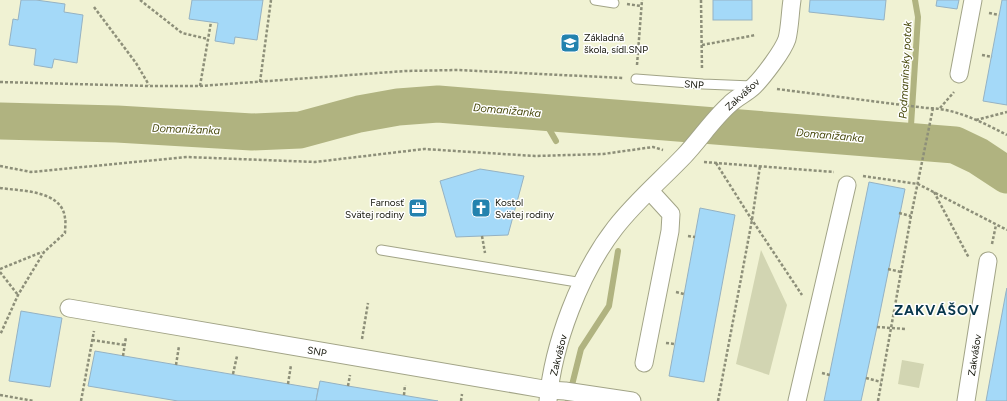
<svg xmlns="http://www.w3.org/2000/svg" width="1007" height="401" viewBox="0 0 1007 401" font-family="Figtree,sans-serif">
  <rect width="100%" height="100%" fill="#f0f2d3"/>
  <g fill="#d2d5b2">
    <polygon points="761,250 787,305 769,375 736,364"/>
    <polygon points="902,360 924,364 919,388 898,384"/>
  </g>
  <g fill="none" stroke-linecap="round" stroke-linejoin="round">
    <g stroke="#b0b380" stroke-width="6">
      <polyline points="540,113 556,141"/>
      <polyline points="910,141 918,17 915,0"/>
      <polyline points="568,401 581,349 609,306 618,251"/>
    </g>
    <polyline stroke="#b0b380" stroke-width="37" points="0,121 117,124 252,132 300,130 359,114 398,107 438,104 955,145 978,156 1007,175"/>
  </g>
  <g fill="#a4d9f8" stroke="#95b2c3">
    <polygon points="21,0 36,0 65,4 64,12 83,15 77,63 54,59 52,68 34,65 36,49 9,45 13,19 18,20"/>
    <polygon points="192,0 263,0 257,40 235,37 234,44 215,41 218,23 189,19"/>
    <rect x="713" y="0" width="39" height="20"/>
    <polygon points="810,0 886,0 884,20 809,12"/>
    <polygon points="937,0 959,0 957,9 936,6"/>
    <polygon points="1002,0 1007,0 1007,105 983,101"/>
    <polygon points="480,169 524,176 508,235 456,237 440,181"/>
    <polygon points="869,182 905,189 877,327 861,401 824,401"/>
    <polygon points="700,208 735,215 704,382 669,376"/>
    <polygon points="1007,288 1007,401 986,401 1006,292"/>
    <polygon points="21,311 62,318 50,387 9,381"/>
    <polygon points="95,351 318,389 316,401 178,401 88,386"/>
    <polygon points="320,381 348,386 438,401 316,401"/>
  </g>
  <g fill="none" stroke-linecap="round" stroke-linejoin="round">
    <g stroke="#a2a487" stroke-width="11">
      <g id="lane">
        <polyline points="595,0 614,3"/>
        <polyline points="636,79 703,84 752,86"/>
        <polyline points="381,250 583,283"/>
      </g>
    </g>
    <g stroke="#a2a487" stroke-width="19">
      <g id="street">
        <polyline points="959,74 973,0"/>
        <polyline points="69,308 549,390 565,391 632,401"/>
        <polyline points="644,363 670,231 671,214 650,191"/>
        <path d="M 548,401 C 553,344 580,273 615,228 C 635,202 661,180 684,156 C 700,139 713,119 730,104 C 737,97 747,93 754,86 C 763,77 783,51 787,39 C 790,27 790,13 792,0"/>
        <polyline points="797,401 847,185"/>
        <polyline points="966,401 988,261"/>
      </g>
    </g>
    <g stroke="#8d8f79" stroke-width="2.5" stroke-dasharray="3 2" stroke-linecap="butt">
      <polyline points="140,0 182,33 208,39"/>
      <polyline points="701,0 702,70"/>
      <polyline points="627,4 641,6"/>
      <polyline points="94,7 136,63 149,85"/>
      <polyline points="989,13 999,15"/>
      <polyline points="702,45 756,35"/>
      <polyline points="982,55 992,57"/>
      <polyline points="637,65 642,0"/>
      <polyline points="0,82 149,86 200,86 405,71 459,70 623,78"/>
      <polyline points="260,82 271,0"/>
      <polyline points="200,86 211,22"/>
      <path d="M 777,89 L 926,108 C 955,108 982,122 1007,135"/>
      <polyline points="940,108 954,92"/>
      <polyline points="976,120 1007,112"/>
      <polyline points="704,162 834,172"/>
      <polyline points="716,163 752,220 802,295"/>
      <polyline points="0,166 31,172 187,157 315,162 424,149 535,156 603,154 653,147 663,150"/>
      <polyline points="863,176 918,184 1007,230"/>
      <path d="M 0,188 C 21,191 62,190 65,218 C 66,222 65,228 65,233 L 44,252 L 18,295 L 0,335"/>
      <polyline points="934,192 969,258"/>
      <polyline points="899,213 911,216"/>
      <polyline points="482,236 485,253"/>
      <polyline points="688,236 695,237"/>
      <polyline points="992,244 996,225"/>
      <polyline points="0,269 42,252"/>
      <polyline points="888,269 901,272"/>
      <polyline points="0,272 18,295"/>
      <polyline points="676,292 684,294"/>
      <polyline points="877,327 906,329"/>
      <polyline points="362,339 368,303"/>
      <polyline points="92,340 125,345"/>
      <polyline points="666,343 675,344"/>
      <polyline points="123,356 126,337"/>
      <polyline points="176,365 179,346"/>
      <polyline points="822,373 830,375"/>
      <polyline points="233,374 237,356"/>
      <polyline points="866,378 881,382"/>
      <polyline points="288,384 291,365"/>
      <polyline points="348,386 350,375"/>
      <polyline points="0,395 34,401"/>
      <polyline points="404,395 405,385"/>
      <polyline points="81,401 94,331"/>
      <polyline points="461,401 462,394"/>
      <polyline points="718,401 752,220 760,166"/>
      <polyline points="878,401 911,216 933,108"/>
    </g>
    <use href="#lane" stroke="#fff" stroke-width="9"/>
    <use href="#street" stroke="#fff" stroke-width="17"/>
  </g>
  <defs>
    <g id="school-square" transform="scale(1)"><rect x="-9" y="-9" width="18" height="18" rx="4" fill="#2382ae" stroke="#fff"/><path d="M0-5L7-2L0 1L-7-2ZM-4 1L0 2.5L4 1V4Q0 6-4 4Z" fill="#fff"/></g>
    <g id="office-square" transform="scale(1)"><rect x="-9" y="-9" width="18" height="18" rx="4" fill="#2382ae" stroke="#fff"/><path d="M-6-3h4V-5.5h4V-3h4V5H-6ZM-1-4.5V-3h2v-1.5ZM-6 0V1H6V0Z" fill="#fff"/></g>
    <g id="church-square" transform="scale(1)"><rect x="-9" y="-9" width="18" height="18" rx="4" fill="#2382ae" stroke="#fff"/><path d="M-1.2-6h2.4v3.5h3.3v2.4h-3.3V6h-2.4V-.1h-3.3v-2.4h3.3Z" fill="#fff"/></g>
  </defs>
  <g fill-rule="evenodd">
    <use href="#school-square" x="570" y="43"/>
    <use href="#office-square" x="418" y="208"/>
    <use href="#church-square" x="481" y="208"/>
  </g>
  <g text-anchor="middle" stroke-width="3" stroke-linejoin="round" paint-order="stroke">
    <g font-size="10" fill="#14150a" stroke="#fff" text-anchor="start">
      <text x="584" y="41">Základná<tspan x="584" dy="12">škola, sídl.SNP</tspan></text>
      <text x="404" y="206" text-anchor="end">Farnosť<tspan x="404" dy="12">Svätej rodiny</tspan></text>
      <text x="495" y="206">Kostol<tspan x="495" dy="12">Svätej rodiny</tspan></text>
    </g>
    <g font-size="10" fill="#14150a" stroke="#fff">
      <text transform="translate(694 84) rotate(4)" y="4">SNP</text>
      <text transform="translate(742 94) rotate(-42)" y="4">Zakvášov</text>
      <text transform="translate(317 351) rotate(10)" y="4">SNP</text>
      <text transform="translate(558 355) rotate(-76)" y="4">Zakvášov</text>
      <text transform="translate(974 355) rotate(-81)" y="4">Zakvášov</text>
    </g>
    <g font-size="11" font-style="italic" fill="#494a0d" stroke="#fff">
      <text transform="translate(905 70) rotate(-87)" y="4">Podmanínsky potok</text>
      <text transform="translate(507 110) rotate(5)" y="4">Domanižanka</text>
      <text transform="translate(186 129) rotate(2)" y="4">Domanižanka</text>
      <text transform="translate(830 135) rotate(5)" y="4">Domanižanka</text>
    </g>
    <g font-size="14" font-weight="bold" letter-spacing="1" fill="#08364b" stroke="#fff">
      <text x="937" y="315">ZAKVÁŠOV</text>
    </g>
  </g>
</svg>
